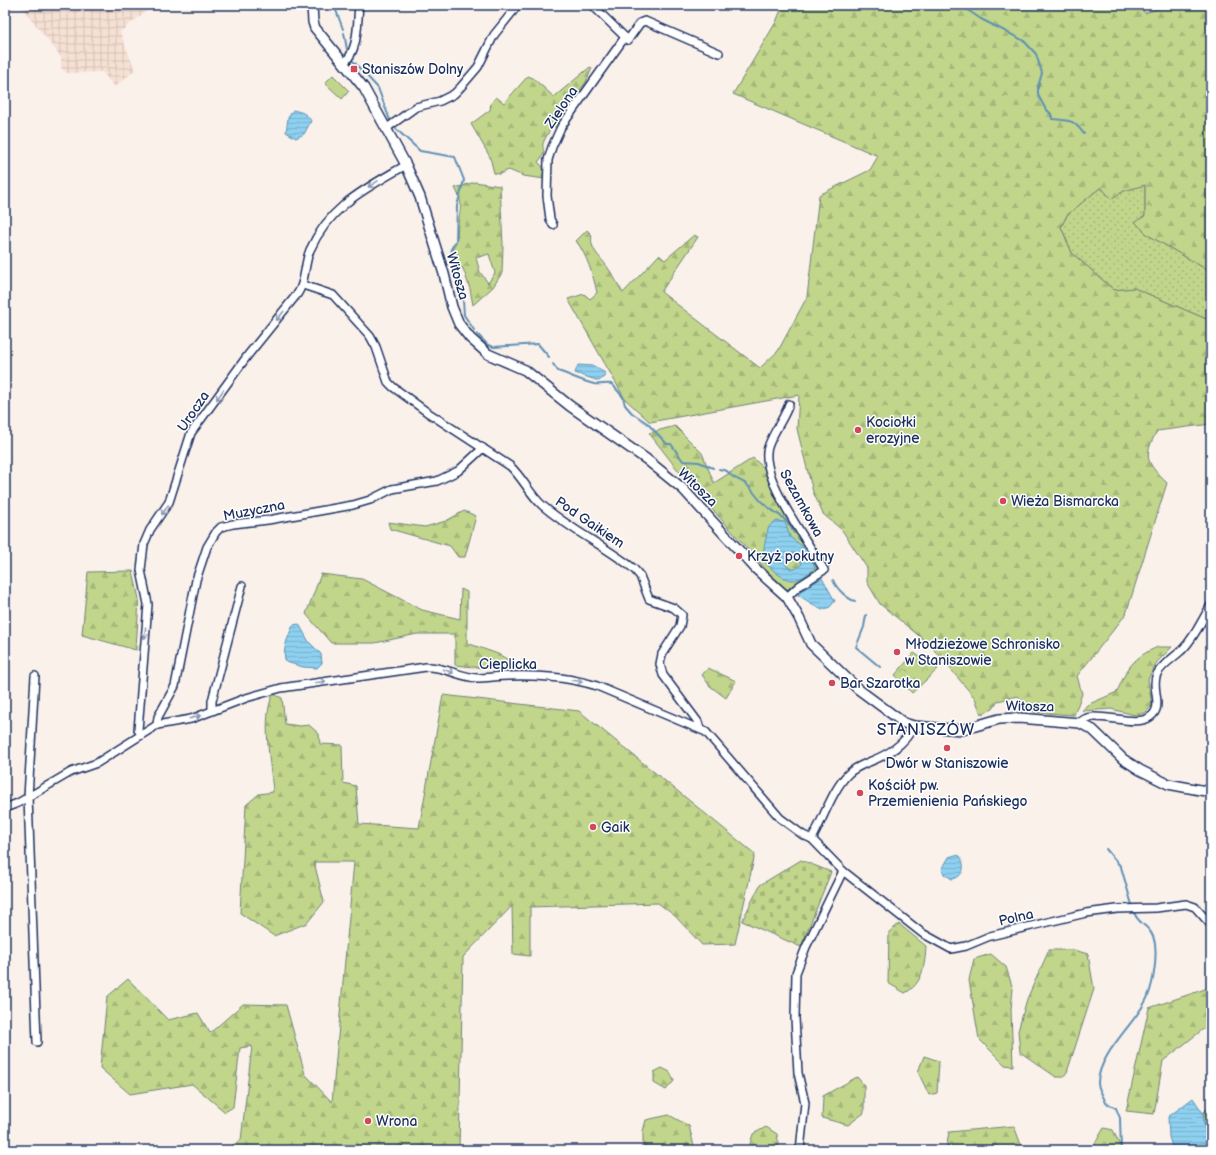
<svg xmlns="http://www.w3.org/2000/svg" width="1216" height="1155" viewBox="0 0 1216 1155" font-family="'Balsamiq Sans',sans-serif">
  <defs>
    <pattern id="industrial-grid" width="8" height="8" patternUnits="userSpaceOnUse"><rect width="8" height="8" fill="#f6e0d3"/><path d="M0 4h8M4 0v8" fill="none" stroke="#d2c0b8"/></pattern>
    <pattern id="grass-dots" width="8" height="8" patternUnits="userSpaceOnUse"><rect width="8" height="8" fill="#c1d68b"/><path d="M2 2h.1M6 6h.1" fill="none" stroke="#a5b87a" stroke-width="1.8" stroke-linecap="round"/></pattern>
    <pattern id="forest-firs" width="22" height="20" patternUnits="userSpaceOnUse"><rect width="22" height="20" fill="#c1d68b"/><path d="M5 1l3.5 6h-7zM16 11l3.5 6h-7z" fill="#a5b87a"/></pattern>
    <pattern id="cemetery-stones" width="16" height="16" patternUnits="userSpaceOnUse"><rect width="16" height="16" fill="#c1d68b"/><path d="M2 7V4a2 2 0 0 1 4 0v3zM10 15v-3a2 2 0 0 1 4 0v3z" fill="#a5b87a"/></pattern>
    <pattern id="park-crowns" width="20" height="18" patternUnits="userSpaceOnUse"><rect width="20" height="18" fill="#c1d68b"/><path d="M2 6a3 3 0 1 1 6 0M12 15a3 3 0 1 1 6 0" fill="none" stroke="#a5b87a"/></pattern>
    <pattern id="water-rules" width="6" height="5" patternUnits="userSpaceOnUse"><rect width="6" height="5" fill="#8dd0ef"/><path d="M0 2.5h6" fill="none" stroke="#79b3cf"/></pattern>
  </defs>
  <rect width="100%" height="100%" fill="#fbf1eb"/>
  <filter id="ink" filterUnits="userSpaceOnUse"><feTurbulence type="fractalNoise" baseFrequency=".025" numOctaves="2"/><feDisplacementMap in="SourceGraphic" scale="8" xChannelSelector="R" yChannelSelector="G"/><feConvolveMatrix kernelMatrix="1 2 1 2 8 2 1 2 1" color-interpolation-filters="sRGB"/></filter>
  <g filter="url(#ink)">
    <polygon fill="url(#industrial-grid)" points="20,5 154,5 120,32 135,70 115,87 102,72 67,73 61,68 61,57"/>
    <polygon fill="url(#grass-dots)" stroke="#6e8274" points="1145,185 1145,216 1136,222 1148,235 1211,272 1211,321 1134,288 1114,290 1072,253 1061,227 1067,215 1101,187 1111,199 1124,191"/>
    <g fill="url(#forest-firs)" stroke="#6e8274" fill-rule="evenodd">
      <path d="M 783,5 L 1139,5 L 1145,13 L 1168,5 L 1209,5 L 1211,10 L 1211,272 L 1148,235 L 1135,222 L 1145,216 L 1145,185 L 1124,191 L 1111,199 L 1101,187 L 1067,215 L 1061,227 L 1072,253 L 1114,290 L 1134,288 L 1211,321 L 1211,424 L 1157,431 C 1142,458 1147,463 1167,483 L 1126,614 L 1077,676 L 1082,694 L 1074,715 L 1034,712 L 1018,696 L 998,701 L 993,709 L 981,714 L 975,698 L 929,644 L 880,604 L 867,582 L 867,568 L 842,530 L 823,514 L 813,492 L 797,429 L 799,395 L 650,422 L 625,399 L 568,299 L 584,294 L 590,299 L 597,293 C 594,277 586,253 576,241 L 587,230 L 592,235 C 589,250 601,257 608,268 C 614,276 618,285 623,293 L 659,255 L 665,260 L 694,235 L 698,237 L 661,292 L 760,368 L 778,351 L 807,297 L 819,195 L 870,170 L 878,156 L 733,94 L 776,22 Z"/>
      <path d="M 590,67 L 592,68 L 586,82 L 558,120 L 557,126 L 550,128 C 549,133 546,136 544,141 C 540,150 549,150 538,162 L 545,169 L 545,179 L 523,176 L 509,170 L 499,174 L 494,173 L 490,157 L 471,124 L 490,110 L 491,103 L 496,97 L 504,103 L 528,76 L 533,78 L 554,97 Z"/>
      <path d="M 475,182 L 500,186 L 503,245 L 502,273 L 493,287 L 473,305 L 470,289 L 463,268 L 457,268 L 453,248 C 458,239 457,234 458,224 C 460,207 464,205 455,188 ZM 489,254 L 495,273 L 488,283 L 480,272 L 476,258 Z"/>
      <polygon points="675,426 702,453 714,483 753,458 765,469 787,516 815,561 817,570 785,591 681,474 649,433"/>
      <polygon points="464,511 476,516 465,557 458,557 450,546 390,529 388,522 425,527 446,521"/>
      <polygon points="133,571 139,599 136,650 82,635 88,572"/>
      <polygon points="321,574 362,579 422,610 460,619 461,589 467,592 467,643 498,654 514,663 511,671 455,665 455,634 417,634 375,643 331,643 306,614"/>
      <path d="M 1158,647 L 1172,647 L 1157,662 L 1148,679 L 1152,706 L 1145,713 L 1135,715 L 1111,709 L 1082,711 L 1087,705 L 1117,692 C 1127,668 1133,657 1158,647 Z"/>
      <polygon points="708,668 736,681 726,698 710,686 702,675"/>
      <path d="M 273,694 L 282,698 L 285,724 L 300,726 L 309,725 L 319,734 L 320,744 L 342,745 L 343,783 L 356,786 L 359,824 L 419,828 L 443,695 L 579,711 L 755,854 L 735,944 L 702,945 L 675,916 L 658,903 L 530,907 L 530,956 L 513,954 L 512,906 L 463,957 L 459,1150 L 225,1150 L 241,1140 L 252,1046 L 240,1048 L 233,1107 L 225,1112 L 192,1084 L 130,1094 L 100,1068 L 107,997 L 128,979 L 168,1020 L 198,1013 L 210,1033 L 243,1004 L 286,1005 L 305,1074 L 332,1102 L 354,862 L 314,862 L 324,902 L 307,923 L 274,936 L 240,913 L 246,805 L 259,794 L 273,792 C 271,764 261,720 273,694 Z"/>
      <path d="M 899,924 L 926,946 C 925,964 923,984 905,993 L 888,983 L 889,932 Z"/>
      <polygon points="1049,950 1074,950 1088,954 1094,989 1067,1072 1063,1077 1056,1077 1020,1052 1018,1031 1027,999"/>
      <polygon points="991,954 1006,967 1013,989 1011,1009 1013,1066 1005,1065 979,1039 969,980 974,959"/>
      <polygon points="1211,987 1211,1023 1163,1061 1154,1114 1126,1111 1149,1008"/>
      <polygon points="924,1056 939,1061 937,1093 929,1095 918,1072"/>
      <polygon points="662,1068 670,1072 674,1081 666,1090 654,1083 654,1072"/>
      <polygon points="857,1077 864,1085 864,1113 848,1125 822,1118 823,1096"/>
      <polygon points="1211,1105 1211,1145 1205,1132 1203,1113"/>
      <polygon points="669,1115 689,1126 695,1150 643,1150 643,1131 646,1120"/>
      <polygon points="1014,1126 1023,1150 946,1150 949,1132"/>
      <polygon points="766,1127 777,1134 779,1150 755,1150 750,1144 753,1134"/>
      <polygon points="1104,1128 1113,1130 1122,1150 1091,1150"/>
    </g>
    <polygon fill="url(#cemetery-stones)" stroke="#6e8274" points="801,860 831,872 801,947 742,921 760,885"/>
    <polygon fill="url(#park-crowns)" stroke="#6e8274" points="914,653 938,669 912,693 895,675"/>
    <polygon fill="#c1d68b" stroke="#6e8274" points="333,75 349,91 342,99 325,83"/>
    <g fill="url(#water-rules)" stroke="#5f90b5" fill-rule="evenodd">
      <path d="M 293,110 C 301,112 307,113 311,121 L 304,134 L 296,138 L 286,132 L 288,118 Z"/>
      <polygon points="578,365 594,366 605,373 605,376 599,381 575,373"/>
      <path d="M 777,521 L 785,522 L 790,537 L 810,552 L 815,568 C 799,582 790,585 773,570 C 770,567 764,563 763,559 C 762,555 767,533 768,529 C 770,524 773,523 777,521 ZM 794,553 L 802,564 L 795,569 L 791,569 L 786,565 L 787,558 Z"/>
      <polygon points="822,578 835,601 830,607 822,610 798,595 802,590"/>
      <path d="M 299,624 L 309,642 L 321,654 L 322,663 L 317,668 L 303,667 L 286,662 C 281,651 289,635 293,625 Z"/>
      <path d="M 955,855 L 960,856 C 966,866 964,877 952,879 L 944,874 L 942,869 L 949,857 Z"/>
      <polygon points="1193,1098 1203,1113 1205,1132 1211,1145 1211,1150 1173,1150 1169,1137 1168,1117"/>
    </g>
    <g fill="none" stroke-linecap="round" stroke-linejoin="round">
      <g stroke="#5f90b5" stroke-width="2">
        <polyline points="305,5 305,8"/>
        <polyline points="334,5 343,29"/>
        <path d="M 960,5 L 981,19 L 1024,41 L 1036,54 L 1042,73 L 1038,87 L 1038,95 L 1045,108 L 1051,114 L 1052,119 C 1070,121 1072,118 1084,134"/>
        <polyline points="344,33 348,55"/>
        <polyline points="352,60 378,88 391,123"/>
        <polyline points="394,127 420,151 455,157 464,180 457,206 456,241 451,249 462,285 464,315 474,330"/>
        <polyline points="477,334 488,345 494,347 538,344 549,357"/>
        <path d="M 553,364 L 558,371 C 570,375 581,381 594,384 C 600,385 606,383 612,384 L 623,397 L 625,405 L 632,413 L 647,423 L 667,444 L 671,444 L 683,461 L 699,462 L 713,468"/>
        <path d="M 719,469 L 727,471 C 732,479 740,479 747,485 C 753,490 757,498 763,503 C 776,515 786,515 794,533"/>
        <polyline points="798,538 802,541"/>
        <polyline points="820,555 829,566"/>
        <path d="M 833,580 C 836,588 847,599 855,601"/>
        <polyline points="866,615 864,627 856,647 880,667"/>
        <polyline points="1106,849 1121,867 1132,905"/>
        <path d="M 1121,1150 L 1120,1118 L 1116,1108 L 1106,1103 C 1104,1097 1098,1089 1098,1083 C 1098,1056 1131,1027 1144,1004 C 1153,990 1157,961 1155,944 C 1152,924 1137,925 1134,912"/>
      </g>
      <g stroke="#1b2f5e" stroke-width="10">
        <g id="minor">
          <polyline points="592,5 628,40"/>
          <polyline points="628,40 640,23 645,21 719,53"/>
          <path d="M 344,63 C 359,50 357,23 359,5"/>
          <polyline points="387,128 416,107 440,101 454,94 460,88 478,67 494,35 518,5"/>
          <polyline points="553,225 550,219 547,196 548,160 552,147 561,127 625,37"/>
          <path d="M 303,285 L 333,295 L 370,336 L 376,347 L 388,382 L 393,387 L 427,412 L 510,466 C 523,478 530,495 543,506 C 571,530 605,546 634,569 L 640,576 L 649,599 L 674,608 L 682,615 L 680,626 L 662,654 L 660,664 L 663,675 L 698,722 L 700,729"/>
          <path d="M 787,597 L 799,586 L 824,570 C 808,541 764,484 767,452 C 768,439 784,420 789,404"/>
          <polyline points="35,676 28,797 37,1042"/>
          <polyline points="212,711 212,701 242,586"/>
          <path d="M 1080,723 C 1089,707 1134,729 1150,717 C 1165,707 1150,688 1157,674 C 1162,664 1175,657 1183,649 C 1195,637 1202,620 1211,605"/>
          <polyline points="157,725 158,717 175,686 196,580 207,547 216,532 221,527 233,524 268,520 353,505 370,500 392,489 437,481 458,471 483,448"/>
          <path d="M 141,734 L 138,730 L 148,604 L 141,570 L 144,544 L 150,530 L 169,502 L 191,433 L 248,355 L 298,293 C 306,281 304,264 310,250 C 330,205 367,188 406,165"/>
          <path d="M 5,808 L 18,803 L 71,772 L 97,763 L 157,725 L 191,719 L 246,698 L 281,688 L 426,667 C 444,666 459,677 477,678 C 487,678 498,676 508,676 C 537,675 569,677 597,686 L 706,732 L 780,818 L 803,835 L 812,839 L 843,871 L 922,933 L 951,949 L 966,946 L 990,936 L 1086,913 L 1117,909 L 1156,908 L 1186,904 L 1195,907 L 1211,925"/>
          <path d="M 812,839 C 823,819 833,789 848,774 C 854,768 862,765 869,762 C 889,754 904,745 914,726"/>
          <polyline points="800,1150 805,1103 798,1073 795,1018 796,973 806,947 843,871"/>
        </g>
      </g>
      <g stroke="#1b2f5e" stroke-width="12">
        <polyline id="tertiary" points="312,5 313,22 315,28 364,88 406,165 420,197 444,274 452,307 459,324 470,338 488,354 525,370 570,406 646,459 683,489 756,569 787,597 799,618 811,644 858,689 904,723 914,726 962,730 999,719 1019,718 1080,723 1093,730 1123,759 1140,770 1168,784 1211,792"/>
      </g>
      <use href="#minor" stroke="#fff" stroke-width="7"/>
      <use href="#tertiary" stroke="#fff" stroke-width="9"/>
    </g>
    <defs><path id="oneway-shaft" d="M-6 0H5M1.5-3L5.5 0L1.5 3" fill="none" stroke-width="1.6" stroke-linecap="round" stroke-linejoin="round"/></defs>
    <g stroke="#8d97ae">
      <use href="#oneway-shaft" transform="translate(373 184) rotate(149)"/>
      <use href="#oneway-shaft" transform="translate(280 316) rotate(129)"/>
      <use href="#oneway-shaft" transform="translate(220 395) rotate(124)"/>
      <use href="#oneway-shaft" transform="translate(165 510) rotate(123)"/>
      <use href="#oneway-shaft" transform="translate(145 633) rotate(96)"/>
      <use href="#oneway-shaft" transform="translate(448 671) rotate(20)"/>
      <use href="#oneway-shaft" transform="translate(577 681) rotate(9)"/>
      <use href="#oneway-shaft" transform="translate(320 682) rotate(-9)"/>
      <use href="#oneway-shaft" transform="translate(195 717) rotate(-16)"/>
    </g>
  </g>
  <g fill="#d1495b" stroke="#fff" stroke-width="1.5">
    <rect x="350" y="65" width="8" height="8" rx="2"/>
    <circle cx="858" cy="430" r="4"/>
    <circle cx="1003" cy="501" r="4"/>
    <circle cx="739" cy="556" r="4"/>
    <circle cx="897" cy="652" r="4"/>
    <circle cx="832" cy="683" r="4"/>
    <circle cx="947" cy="748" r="4"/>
    <circle cx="860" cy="793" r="4"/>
    <circle cx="593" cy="827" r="4"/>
    <circle cx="368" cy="1121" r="4"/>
  </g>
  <g text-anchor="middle" stroke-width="3" stroke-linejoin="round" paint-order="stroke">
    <g font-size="14" fill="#1b2f5e" stroke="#fff" text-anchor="start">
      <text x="362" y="74">Staniszów Dolny</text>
      <text x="866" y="427">Kociołki<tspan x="866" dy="16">erozyjne</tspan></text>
      <text x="1011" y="506">Wieża Bismarcka</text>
      <text x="747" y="561">Krzyż pokutny</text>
      <text x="905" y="649">Młodzieżowe Schronisko<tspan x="905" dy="16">w Staniszowie</tspan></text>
      <text x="840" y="688">Bar Szarotka</text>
      <text x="947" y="768" text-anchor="middle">Dwór w Staniszowie</text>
      <text x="868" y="790">Kościół pw.<tspan x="868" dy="16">Przemienienia Pańskiego</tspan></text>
      <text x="601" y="832">Gaik</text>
      <text x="376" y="1126">Wrona</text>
    </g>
    <g font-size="14" fill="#1b2f5e" stroke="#fff">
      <text transform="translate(561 107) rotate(-56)" y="5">Zielona</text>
      <text transform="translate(458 276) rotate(74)" y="5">Witosza</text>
      <text transform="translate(193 411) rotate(-56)" y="5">Urocza</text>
      <text transform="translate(698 487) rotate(44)" y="5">Witosza</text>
      <text transform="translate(802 503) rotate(61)" y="5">Sezamkowa</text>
      <text transform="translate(254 510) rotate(-11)" y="5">Muzyczna</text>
      <text transform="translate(590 522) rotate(34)" y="5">Pod Gaikiem</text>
      <text x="508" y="669">Cieplicka</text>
      <text transform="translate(1030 706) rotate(1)" y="5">Witosza</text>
      <text transform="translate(1016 917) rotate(-13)" y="5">Polna</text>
    </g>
    <g font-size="16" letter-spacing="1" fill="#1b2f5e" stroke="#fff">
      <text x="926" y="735">STANISZÓW</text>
    </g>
  </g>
  <rect width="1216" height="1155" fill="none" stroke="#fff" stroke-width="20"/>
  <rect x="10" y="10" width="1196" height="1135" fill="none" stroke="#1b2f5e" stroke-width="1.5" filter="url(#ink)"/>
</svg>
